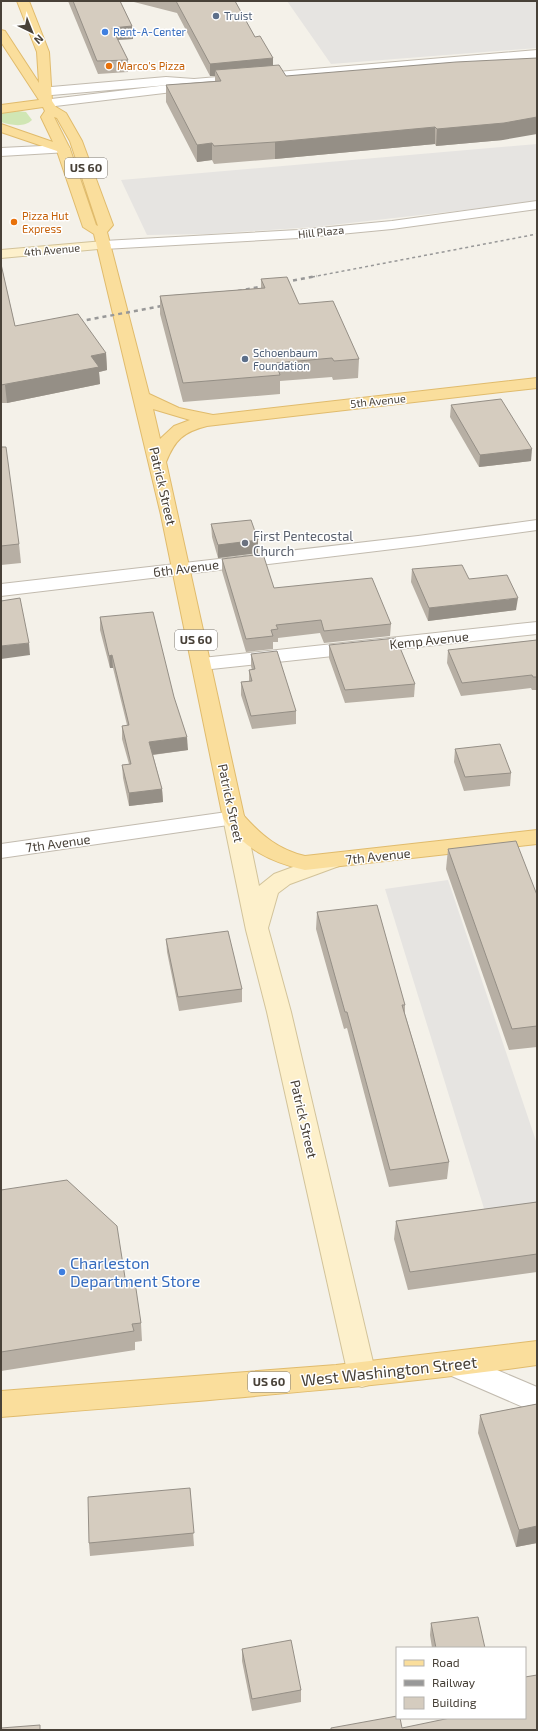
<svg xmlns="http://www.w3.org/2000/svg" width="538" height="1731" viewBox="0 0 538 1731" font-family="'Exo 2',sans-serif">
  <rect width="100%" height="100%" fill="#f4f1e9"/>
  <path fill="#d0e6b4" d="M 18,111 L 26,112 L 32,120 C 24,128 11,125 1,122 L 1,113 Z"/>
  <g fill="#e6e4e1">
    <polygon points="287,1 537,1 537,48 331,64"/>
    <polygon points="537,144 537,202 314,227 209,234 147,235 121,180"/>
    <polygon points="448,880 537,1144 537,1207 486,1215 385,889"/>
  </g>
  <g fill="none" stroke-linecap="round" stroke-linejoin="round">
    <g stroke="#c2bbaf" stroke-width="2">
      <g id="street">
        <polygon points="537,50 537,58 195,87 181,91 47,107 43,106 41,103 43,100 168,85 40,96 34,92 40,88 166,77 194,79"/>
        <polygon points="63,145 68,146 70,149 68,152 1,156 1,148"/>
        <polygon points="537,201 537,209 392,229 298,238 104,249 99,248 97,245 99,242 104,241 298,230 392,221"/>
        <polygon points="537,520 537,530 418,546 1,596 1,584 418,536"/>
        <polygon points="537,622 537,634 202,670 195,668 192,664 195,660 202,658"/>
        <polygon points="234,811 242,813 245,818 242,823 1,858 1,844"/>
        <polygon points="457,1353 537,1387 537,1413 447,1374 443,1365 447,1356"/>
      </g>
    </g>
    <g stroke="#d2c39a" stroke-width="2">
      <g id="secondary">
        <polygon points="104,241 109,242 111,245 109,248 1,258 1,250"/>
        <polygon points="234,811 242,813 245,818 259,886 274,874 323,856 331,854 339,856 342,861 339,866 290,884 278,893 268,928 291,1012 376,1375 372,1384 362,1387 352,1384 348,1375 267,1012 246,930 223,818 226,813"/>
      </g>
    </g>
    <g stroke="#e0bb6c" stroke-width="2">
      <g id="primary">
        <path d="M 17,1 L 29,1 L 49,52 L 52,101 L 56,107 L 66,113 L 82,141 L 113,225 L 107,232 L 149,394 L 179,408 L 213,415 L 537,378 L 537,388 L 207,426 C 183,432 175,440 166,462 L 244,816 C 262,836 279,850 305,856 L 537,830 L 537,844 L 305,870 C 271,862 243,849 223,818 L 161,515 L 94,234 L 83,227 L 57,151 L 1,132 L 1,124 L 53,142 L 41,117 L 45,111 L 43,107 L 1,113 L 1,105 L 39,100 L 1,42 L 1,30 L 5,31 L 39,83 L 37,52 ZM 54,117 L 57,118 L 70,141 L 98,226 L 96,225 L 70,149 ZM 153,409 L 190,420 L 174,426 L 160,439 Z"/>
        <path d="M 537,1341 L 537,1365 C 359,1390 180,1402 1,1417 L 1,1391 L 336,1365 Z"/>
      </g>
    </g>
    <use href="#street" fill="#fff" fill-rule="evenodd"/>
    <use href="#secondary" fill="#fdf0cb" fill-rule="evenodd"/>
    <use href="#primary" fill="#fade9c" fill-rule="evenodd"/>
    <polyline stroke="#989898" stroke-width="1.5" stroke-dasharray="3 3" stroke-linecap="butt" points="312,277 537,234"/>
    <g stroke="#989898" stroke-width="2.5" stroke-dasharray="4 4" stroke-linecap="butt">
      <polyline points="238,291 317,276"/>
      <polyline points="71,323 172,304"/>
    </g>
  </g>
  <g fill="#b7afa4">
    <polygon points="68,1 120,1 132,26 133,39 118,40 128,60 128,72 98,74"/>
    <polygon points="130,1 235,1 255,37 273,58 273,66 286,76 503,140 436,146 435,144 275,159 214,164 212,160 197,162 166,102 166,85 215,81 215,76 210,76 177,13"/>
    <polygon points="1,264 15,326 106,353 107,370 99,372 100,384 7,403 1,403"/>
    <polygon points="261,279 299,304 359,359 358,378 333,380 332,377 280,381 280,394 183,402 160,314 160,296 261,288"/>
    <polygon points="451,405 531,461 479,467 450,417"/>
    <polygon points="1,447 19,544 21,563 1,565"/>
    <polygon points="211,524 258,553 218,558 212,537"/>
    <polygon points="222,559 274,588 391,624 390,636 324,643 320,633 278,638 278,642 273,642 273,649 246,652 222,571"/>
    <polygon points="412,569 469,579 516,610 428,621 411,582"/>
    <polygon points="100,617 188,750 153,755 162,789 163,802 129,806 123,778 122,765 129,764 122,739 122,726 127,725 113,668 110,668 100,630"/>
    <polygon points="537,640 537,690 532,690 531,688 461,696 447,663 448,650"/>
    <polygon points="329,645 415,684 414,697 345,703 329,658"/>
    <polygon points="251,654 296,711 296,724 252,729 241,695 241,682 249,681 249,670 252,670 251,666"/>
    <polygon points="455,749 511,773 510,786 464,791 454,762"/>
    <polygon points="448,849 537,895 537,1047 509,1050 446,869"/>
    <polygon points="317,912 405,1005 405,1014 449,1162 447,1179 389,1187 347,1028 344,1029 316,929"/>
    <polygon points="166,939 242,989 242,1002 179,1011 167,952"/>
    <polygon points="1,1190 126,1284 141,1323 142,1341 135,1342 135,1350 1,1371"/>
    <polygon points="537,1202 537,1272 408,1290 394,1239 396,1221"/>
    <polygon points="537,1404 537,1543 516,1547 478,1433 480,1415"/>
    <polygon points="190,1488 194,1546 90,1556 89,1543"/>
    <polygon points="431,1623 485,1648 432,1648 430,1635"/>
    <polygon points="242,1649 301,1690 301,1702 252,1711 242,1661"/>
  </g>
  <g fill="#958f86">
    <polygon points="132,26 133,39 113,40 112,28"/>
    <polygon points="273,58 273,71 215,70 215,76 210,76 210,64"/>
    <polygon points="537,117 537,134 503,140 436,146 437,129"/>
    <polygon points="435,127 435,144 275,159 275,142"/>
    <polygon points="212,143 212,160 197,162 197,145"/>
    <polygon points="106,353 107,370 99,372 100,384 7,403 5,385 91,356"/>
    <polygon points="532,449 531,461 479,467 480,455"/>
    <polygon points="258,540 258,553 218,558 218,545"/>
    <polygon points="518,598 516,610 428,621 429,608"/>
    <polygon points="29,643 30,655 1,659 1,646"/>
    <polygon points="112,655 113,668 110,668 109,656"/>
    <polygon points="187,737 188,750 150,755 149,742"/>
    <polygon points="162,789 163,802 129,806 129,793"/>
    <polygon points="537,1526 537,1543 516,1547 519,1530"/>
  </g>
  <g fill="#d5ccbf" stroke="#958f86">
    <polygon points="73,1 120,1 132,26 112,28 128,60 97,61"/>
    <polygon points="176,1 235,1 255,37 260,36 273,58 210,64"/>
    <polygon points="537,58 537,117 504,123 437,129 435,127 275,142 214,146 212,143 197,145 166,85 221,81 215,70 279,65 286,76 456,62"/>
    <polygon points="1,264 15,326 78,314 106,353 91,356 99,367 1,385"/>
    <polygon points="287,277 299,304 333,301 359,359 334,361 332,358 276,363 280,375 183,383 160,296 265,288 261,279"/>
    <polygon points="501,399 532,449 480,455 451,405"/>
    <polygon points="1,447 6,447 19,544 1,546"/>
    <polygon points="251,520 258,540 218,545 211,524"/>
    <polygon points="263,554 274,588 372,578 391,624 324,631 321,620 276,625 278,629 271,630 273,636 246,639 222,559"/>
    <polygon points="462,565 469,579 507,575 518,598 429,608 412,569"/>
    <polygon points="20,598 29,643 1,646 1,601"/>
    <polygon points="153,612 174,697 187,737 149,742 162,789 129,793 122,765 131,764 122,726 129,725 112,655 109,656 100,617"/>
    <polygon points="396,638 415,684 345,690 329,645"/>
    <polygon points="537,640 537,677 533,677 532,675 462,683 448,650"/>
    <polygon points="277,651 296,711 251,716 241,682 252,681 249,670 255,669 251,654"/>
    <polygon points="500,744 511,773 465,777 455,749"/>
    <polygon points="516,841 537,895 537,1026 512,1029 448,849"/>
    <polygon points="377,905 405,1005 402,1005 449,1162 390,1170 347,1012 345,1012 317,912"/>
    <polygon points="228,931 242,989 178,997 166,939"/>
    <polygon points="67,1180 117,1226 126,1284 135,1282 141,1323 132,1324 134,1331 1,1352 1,1190"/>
    <polygon points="537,1202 537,1254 410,1272 396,1221"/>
    <polygon points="537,1404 537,1526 519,1530 480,1415"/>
    <polygon points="190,1488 194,1533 89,1543 88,1497"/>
    <polygon points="478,1617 485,1648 436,1648 431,1623"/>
    <polygon points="291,1640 301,1690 252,1699 242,1649"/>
    <polygon points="537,1675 537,1730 331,1730 331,1728 397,1716 397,1718 400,1718 402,1728 450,1718 525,1718 525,1677"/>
    <polygon points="40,1725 40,1730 1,1730 1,1728"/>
  </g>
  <g fill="#5c6f8a" stroke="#fff" stroke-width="1.5">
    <circle cx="216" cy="16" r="4"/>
    <circle cx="245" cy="359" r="4"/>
  </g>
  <g fill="#3f7fe0" stroke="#fff" stroke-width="1.5">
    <circle cx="105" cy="32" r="4"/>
    <circle cx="62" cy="1272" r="4"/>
  </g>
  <g fill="#e8710a" stroke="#fff" stroke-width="1.5">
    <circle cx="109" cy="66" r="4"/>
    <circle cx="14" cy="222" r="4"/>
  </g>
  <circle fill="#6b7280" stroke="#fff" stroke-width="1.5" cx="245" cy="543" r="4"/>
  <g text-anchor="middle" stroke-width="3" stroke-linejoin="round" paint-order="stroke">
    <g font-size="11" fill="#4e5e75" stroke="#fff" text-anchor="start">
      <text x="224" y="20">Truist</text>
      <text x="253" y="357">Schoenbaum<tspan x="253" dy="13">Foundation</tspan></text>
    </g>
    <g font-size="11" fill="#366cbe" stroke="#fff" text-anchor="start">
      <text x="113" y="36">Rent-A-Center</text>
    </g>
    <g font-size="11" fill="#c56008" stroke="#fff" text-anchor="start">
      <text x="117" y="70">Marco's Pizza</text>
      <text x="22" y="220">Pizza Hut<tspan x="22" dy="13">Express</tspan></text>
    </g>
    <g font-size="11" fill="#484138" stroke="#fff">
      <text transform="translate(321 232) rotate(-6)" y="4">Hill Plaza</text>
      <text transform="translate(52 250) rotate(-5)" y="4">4th Avenue</text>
      <text transform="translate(378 401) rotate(-6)" y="4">5th Avenue</text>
    </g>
    <g fill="#fff" stroke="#7f7a74" stroke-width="1">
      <rect x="65" y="158" width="42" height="20" rx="3"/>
      <rect x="175" y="630" width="42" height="20" rx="3"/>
      <rect x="248" y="1372" width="42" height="20" rx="3"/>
    </g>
    <g font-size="12" font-weight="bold" fill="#484138">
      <text x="86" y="172">US 60</text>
      <text x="196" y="644">US 60</text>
      <text x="269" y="1386">US 60</text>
    </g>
    <g font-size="13" fill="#484138" stroke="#fff">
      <text transform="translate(163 486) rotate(77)" y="5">Patrick Street</text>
      <text transform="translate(186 568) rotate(-7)" y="5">6th Avenue</text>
      <text transform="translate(429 640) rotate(-6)" y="5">Kemp Avenue</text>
      <text transform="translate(231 803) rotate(78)" y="5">Patrick Street</text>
      <text transform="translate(58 843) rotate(-8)" y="5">7th Avenue</text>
      <text transform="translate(378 856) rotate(-6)" y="5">7th Avenue</text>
      <text transform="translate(304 1119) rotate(77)" y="5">Patrick Street</text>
    </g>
    <g font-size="13" fill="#5b616d" stroke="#fff" text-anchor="start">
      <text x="253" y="541">First Pentecostal<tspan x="253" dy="15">Church</tspan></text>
    </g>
    <g font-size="16" fill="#366cbe" stroke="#fff" text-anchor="start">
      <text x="70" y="1269">Charleston<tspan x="70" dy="18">Department Store</tspan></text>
    </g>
    <g font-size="16" fill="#484138" stroke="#fff">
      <text transform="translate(389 1371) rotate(-6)" y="6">West Washington Street</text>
    </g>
  </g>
  <rect width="538" height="1731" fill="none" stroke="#484138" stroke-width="4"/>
  <rect x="396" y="1647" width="130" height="72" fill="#ffffff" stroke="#b6b3af"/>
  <rect x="404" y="1660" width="20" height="6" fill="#fade9c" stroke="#b6b3af"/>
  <text x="432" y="1667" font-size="12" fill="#484138">Road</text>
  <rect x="404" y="1680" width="20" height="6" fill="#989898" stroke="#b6b3af"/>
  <text x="432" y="1687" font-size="12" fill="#484138">Railway</text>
  <rect x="404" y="1697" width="20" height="12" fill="#d5ccbf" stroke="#b6b3af"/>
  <text x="432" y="1707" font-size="12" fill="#484138">Building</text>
  <g transform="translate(32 32) rotate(137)" stroke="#ffffff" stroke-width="3" paint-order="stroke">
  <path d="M0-3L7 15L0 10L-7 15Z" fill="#484138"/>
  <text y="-6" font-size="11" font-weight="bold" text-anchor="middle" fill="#484138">N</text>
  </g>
</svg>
